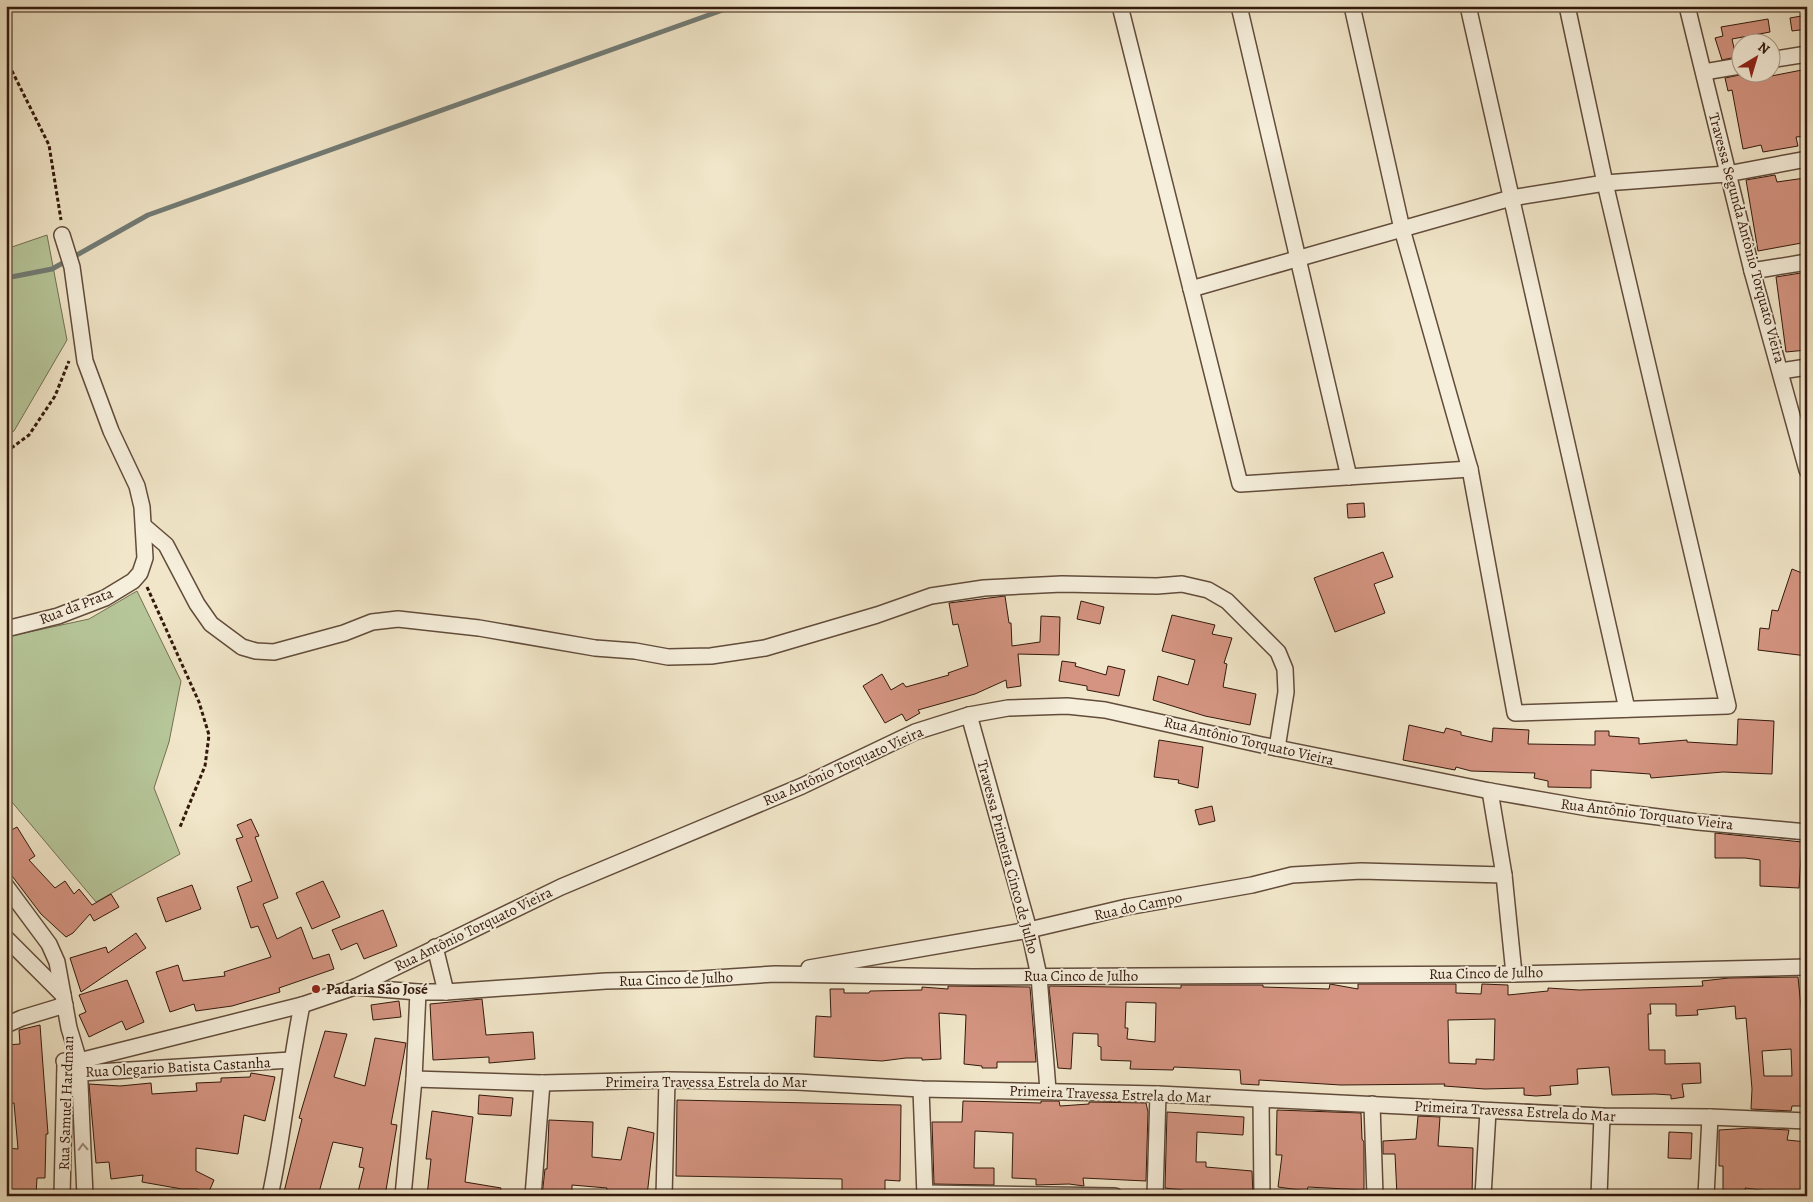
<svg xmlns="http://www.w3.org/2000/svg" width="1813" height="1202" viewBox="0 0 1813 1202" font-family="Alegreya,serif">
  <rect width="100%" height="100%" fill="#f1e6c9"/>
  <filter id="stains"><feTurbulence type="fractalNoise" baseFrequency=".004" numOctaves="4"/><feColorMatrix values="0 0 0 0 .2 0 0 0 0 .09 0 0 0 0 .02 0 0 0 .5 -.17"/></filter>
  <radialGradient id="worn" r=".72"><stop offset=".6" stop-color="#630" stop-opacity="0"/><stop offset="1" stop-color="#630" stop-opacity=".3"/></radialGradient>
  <g fill="#b6c699" stroke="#747052">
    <polygon points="47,235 67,340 14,431 6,435 6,249"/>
    <polygon points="137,591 181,681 169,742 154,788 180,854 96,902 6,795 6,637 89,619"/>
  </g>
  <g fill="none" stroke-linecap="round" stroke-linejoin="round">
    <polyline stroke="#727c76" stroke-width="5" points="6,278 52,269 148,215 734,6"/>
  </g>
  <g fill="#d49481" stroke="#33190c" fill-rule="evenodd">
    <polygon points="1807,15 1807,29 1792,31 1790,18"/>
    <polygon points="1768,19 1770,32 1732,39 1736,57 1722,60 1715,38 1723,36 1721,27"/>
    <polygon points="1807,69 1807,136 1796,137 1798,146 1763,152 1761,145 1743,149 1732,90 1728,91 1725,78 1754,72 1756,79"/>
    <polygon points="1775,175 1777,182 1805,178 1807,242 1758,251 1746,180"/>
    <polygon points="1807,272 1807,350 1786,352 1776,277"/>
    <polygon points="1364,503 1365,517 1348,518 1347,504"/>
    <polygon points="1383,552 1393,577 1374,584 1385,613 1335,632 1314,578"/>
    <polygon points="1792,569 1807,575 1803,591 1807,593 1805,636 1807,636 1807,656 1758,650 1760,628 1769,629 1772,610 1778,611"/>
    <polygon points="1005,596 1009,623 1011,623 1012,646 1040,642 1041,616 1060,617 1059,655 1018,654 1021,686 1007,688 1006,680 975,694 918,710 920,713 906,721 902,714 885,723 863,686 882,674 891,690 903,683 906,687 949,675 948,673 968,666 958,624 953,625 949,603"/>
    <polygon points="1081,601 1104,607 1100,624 1077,619"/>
    <polygon points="1172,615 1215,625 1212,634 1232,638 1224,663 1227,664 1223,687 1256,694 1250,725 1205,716 1153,700 1158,676 1188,685 1195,660 1162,651"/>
    <polygon points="1062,661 1076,663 1075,666 1106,675 1108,666 1125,670 1119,696 1087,690 1087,686 1059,681"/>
    <polygon points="1738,719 1774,721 1772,774 1723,772 1651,778 1650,774 1591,770 1591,788 1548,787 1548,781 1534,778 1535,773 1471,771 1456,767 1455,770 1403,760 1409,725 1444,733 1446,728 1461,732 1461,735 1492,742 1493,728 1529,730 1528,744 1595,745 1595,731 1609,731 1609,736 1639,738 1639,744 1687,740 1687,742 1737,745"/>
    <polygon points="1159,740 1203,747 1198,788 1178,783 1179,780 1154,777"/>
    <polygon points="1212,806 1215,821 1199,825 1195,810"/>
    <polygon points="251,819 259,836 255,837 278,898 263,904 277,939 301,927 313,959 329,954 334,969 279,988 280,992 232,1006 196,1011 194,1004 170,1012 156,972 178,965 183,981 225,976 224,972 271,957 258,926 251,928 237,887 252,881 236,839 243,837 237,825"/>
    <polygon points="17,827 35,856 29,860 55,888 65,881 74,894 79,889 92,905 111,894 119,907 94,921 90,914 73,933 66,937 41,914 6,868 6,833"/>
    <polygon points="1715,833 1802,842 1799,888 1760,886 1760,860 1745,858 1715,858"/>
    <polygon points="323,881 340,917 312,929 296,893"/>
    <polygon points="192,885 201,909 166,922 157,898"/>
    <polygon points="383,910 397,946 364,959 357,943 341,950 332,930"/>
    <polygon points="136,933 146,948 81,992 70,958 106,947 108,953"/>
    <path d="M 1798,977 L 1805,1046 L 1807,1046 L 1807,1106 L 1792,1106 L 1791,1111 L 1751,1109 L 1752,1089 L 1746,1018 L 1736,1019 L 1735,1006 L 1697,1010 L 1698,1015 L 1676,1016 L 1676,1004 L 1650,1004 L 1651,1014 L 1648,1014 L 1649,1050 L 1665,1050 L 1665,1064 L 1700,1063 L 1701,1083 L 1682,1084 L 1684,1097 L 1671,1099 L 1671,1095 L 1655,1094 L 1612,1095 L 1609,1067 L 1577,1069 L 1578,1084 L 1550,1086 L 1551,1095 L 1536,1096 L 1524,1095 L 1524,1088 L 1485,1089 L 1444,1086 L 1445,1084 L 1341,1085 L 1259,1080 L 1259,1085 L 1241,1084 L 1240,1070 L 1174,1067 L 1173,1070 L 1130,1069 L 1131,1061 L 1101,1060 L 1101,1047 L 1098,1046 L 1098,1034 L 1073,1033 L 1071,1069 L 1058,1068 L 1049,988 L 1050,986 L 1181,988 L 1181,985 L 1263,985 L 1263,987 L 1329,989 L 1330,984 L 1358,989 L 1358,984 L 1456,984 L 1456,993 L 1481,994 L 1482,984 L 1508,985 L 1508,995 L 1548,991 L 1548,988 L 1579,990 L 1703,986 L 1702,981 L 1729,978 ZM 1126,1002 L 1156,1003 L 1155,1042 L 1127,1039 L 1128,1028 L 1125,1028 ZM 1495,1019 L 1494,1060 L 1476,1059 L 1476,1064 L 1449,1063 L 1448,1020 ZM 1791,1049 L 1792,1076 L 1764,1076 L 1762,1051 Z"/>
    <polygon points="127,980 144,1022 126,1030 122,1021 89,1037 79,1015 86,1012 79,995"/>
    <polygon points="948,986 1030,987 1036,1062 997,1062 997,1068 982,1068 982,1066 964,1064 966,1015 939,1013 941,1059 922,1060 922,1058 906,1058 882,1061 814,1057 816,1016 831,1017 830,989 844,989 844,993 869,993 870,991 922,990 922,987 948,989"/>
    <polygon points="482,999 486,1035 533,1032 535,1059 489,1063 489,1057 433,1060 430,1004"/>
    <polygon points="399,1001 401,1017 373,1020 371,1005"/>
    <polygon points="40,1025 48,1134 46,1134 45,1178 37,1178 36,1195 6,1193 7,1148 18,1149 14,1103 6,1104 6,1045 20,1044 19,1030"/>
    <polygon points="325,1031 347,1034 334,1077 365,1086 375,1038 406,1043 391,1124 397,1125 385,1196 357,1196 364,1168 359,1167 363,1148 333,1142 318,1196 283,1196 302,1119 299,1118"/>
    <polygon points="251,1073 275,1077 265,1121 244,1115 238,1154 196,1148 196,1171 214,1180 208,1194 197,1189 182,1189 142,1182 143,1175 111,1179 109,1162 96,1163 89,1084 120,1086 151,1083 152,1094 197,1091 196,1083 221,1082 221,1078 250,1077"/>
    <polygon points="479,1095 513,1098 511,1116 478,1114"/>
    <polygon points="677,1100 901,1105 900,1181 885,1180 885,1196 842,1196 842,1179 676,1176"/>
    <polygon points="963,1101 1041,1103 1041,1101 1059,1101 1060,1106 1089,1104 1089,1102 1146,1103 1148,1112 1146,1181 1083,1178 1084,1186 1069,1184 1036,1185 1036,1179 1012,1178 1013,1133 975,1131 974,1168 994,1168 994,1185 934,1184 932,1122 962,1122"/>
    <polygon points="1277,1110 1361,1113 1362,1139 1364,1142 1364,1190 1308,1187 1307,1191 1278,1187 1282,1155 1276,1155"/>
    <polygon points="432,1111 473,1117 465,1182 501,1188 500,1196 427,1196 431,1159 426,1159"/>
    <polygon points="1167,1112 1244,1117 1243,1135 1197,1132 1196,1162 1206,1162 1206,1167 1252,1171 1253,1196 1182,1196 1183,1190 1165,1188"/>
    <polygon points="1418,1116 1440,1117 1438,1146 1473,1148 1472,1196 1397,1196 1395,1154 1383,1154 1383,1141 1416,1139"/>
    <polygon points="549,1120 593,1122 592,1157 621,1160 628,1127 654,1133 647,1196 607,1196 607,1188 572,1185 572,1196 542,1196 545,1169 547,1169"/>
    <polygon points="1751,1128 1789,1130 1787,1140 1807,1142 1807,1158 1804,1158 1800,1196 1784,1196 1784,1193 1745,1188 1746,1196 1723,1196 1723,1166 1719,1166 1719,1130"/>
    <polygon points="1669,1132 1692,1133 1691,1159 1668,1158"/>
  </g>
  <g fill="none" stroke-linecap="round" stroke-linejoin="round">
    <g stroke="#624c3b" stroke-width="18">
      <g id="minor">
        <polyline points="1120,6 1240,484 1470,469"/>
        <polyline points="1239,6 1349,477"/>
        <polyline points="1352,6 1402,229 1470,469 1515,713 1728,706 1605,183 1567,6"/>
        <polyline points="1468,6 1627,709"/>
        <polyline points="1687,6 1752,271 1807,470"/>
        <polyline points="1770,60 1807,54"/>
        <polyline points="1704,72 1740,66"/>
        <polyline points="1752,271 1807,262"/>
        <polyline points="1191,289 1511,198 1605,183 1727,174 1807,159"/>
        <polyline points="1781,371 1807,367"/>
        <polyline points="145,527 166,545 197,604 211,624 242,647 256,651 274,652 344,633 372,622 398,619 479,628 595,648 635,651 668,657 711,656 765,648 877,615 931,596 984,588 1062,584 1157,586 1182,584 1208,590 1227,601 1278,652 1285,669 1286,692 1277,748"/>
        <polyline points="6,629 58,616 105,598 133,581 140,573 145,558 142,507 137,486 111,431 85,361 72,267 62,235"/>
        <polyline points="969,715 1029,930 1039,976 1048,1090"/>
        <polyline points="1490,791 1504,875 1514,974"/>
        <polyline points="6,886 49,944 57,962 69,1028 79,1061 85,1196"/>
        <polyline points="6,938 63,995"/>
        <polyline points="435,947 446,992"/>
        <polyline points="809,968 1029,930 1127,907 1252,885 1292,875 1361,871 1504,875"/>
        <polyline points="355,987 418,992 446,992 606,981 699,979 775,974 973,977 1514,974 1807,967"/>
        <polyline points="6,1025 22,1018 65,1005"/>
        <polyline points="64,1061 79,1061 302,1005 355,987 561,887 802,786 915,732 969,715 1008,708 1067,706 1105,710 1262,745 1490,791 1588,808 1698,822 1807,832"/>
        <polyline points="65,1074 291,1060"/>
        <polyline points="414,1079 542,1083 667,1080 797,1082 921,1089 1158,1094 1602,1116 1710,1117 1807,1121"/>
        <polyline points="921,1089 925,1196"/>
        <polyline points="1261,1100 1262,1196"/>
        <polyline points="1372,1104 1375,1196"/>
        <polyline points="925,1193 1115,1196"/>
        <polyline points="62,1196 65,1064"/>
        <path d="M 270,1196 C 284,1133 289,1068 302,1005"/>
        <polyline points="403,1196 414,1079 418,992"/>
        <polyline points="533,1196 542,1083"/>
        <polyline points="664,1196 667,1080"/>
        <polyline points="1155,1196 1158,1094"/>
        <polyline points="1483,1196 1488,1111"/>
        <polyline points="1599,1196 1602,1116"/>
        <polyline points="1706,1196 1710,1117"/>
      </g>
    </g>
    <g stroke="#33190c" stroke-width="3" stroke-dasharray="4 2.5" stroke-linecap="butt">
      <polyline points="6,59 49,145 61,220"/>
      <polyline points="6,452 29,435 55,396 69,361"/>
      <polyline points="147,587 199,702 209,735 205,766 180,827"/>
    </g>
    <use href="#minor" stroke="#f6efdc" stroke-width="15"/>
  </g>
  <defs><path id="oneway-chevron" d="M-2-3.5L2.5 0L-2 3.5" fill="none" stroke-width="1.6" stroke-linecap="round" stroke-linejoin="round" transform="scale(1.25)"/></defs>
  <use stroke="#9e8f7e" href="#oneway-chevron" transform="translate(83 1147) rotate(-93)"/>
  <circle fill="#8f2418" stroke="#f6efdc" stroke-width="2" cx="316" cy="989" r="5"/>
  <g text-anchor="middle" stroke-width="4" stroke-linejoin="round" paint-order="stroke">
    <g font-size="15" fill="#33190c" stroke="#f6efdc">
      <text transform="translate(1747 238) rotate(75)" y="5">Travessa Segunda Antônio Torquato Vieira</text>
      <text transform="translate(76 606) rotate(-21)" y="5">Rua da Prata</text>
      <text transform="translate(1249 741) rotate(13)" y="5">Rua Antônio Torquato Vieira</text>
      <text transform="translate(843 766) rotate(-24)" y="5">Rua Antônio Torquato Vieira</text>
      <text transform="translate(1647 814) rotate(7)" y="5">Rua Antônio Torquato Vieira</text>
      <text transform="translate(1008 857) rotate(75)" y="5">Travessa Primeira Cinco de Julho</text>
      <text transform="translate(1138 906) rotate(-12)" y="5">Rua do Campo</text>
      <text transform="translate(473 929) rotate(-26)" y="5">Rua Antônio Torquato Vieira</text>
      <text transform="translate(1486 973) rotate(-1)" y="5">Rua Cinco de Julho</text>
      <text x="1081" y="981">Rua Cinco de Julho</text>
      <text transform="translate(676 979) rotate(-2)" y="5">Rua Cinco de Julho</text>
      <text transform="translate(178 1067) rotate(-3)" y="5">Rua Olegario Batista Castanha</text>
      <text x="706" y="1087">Primeira Travessa Estrela do Mar</text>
      <text transform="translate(1110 1094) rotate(2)" y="5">Primeira Travessa Estrela do Mar</text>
      <text transform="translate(66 1103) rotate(-88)" y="5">Rua Samuel Hardman</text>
      <text transform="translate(1515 1111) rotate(3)" y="5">Primeira Travessa Estrela do Mar</text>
    </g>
    <g font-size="15" font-weight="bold" fill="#33190c" stroke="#f6efdc" text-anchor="start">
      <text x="326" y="994">Padaria São José</text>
    </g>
  </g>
  <rect width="1813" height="1202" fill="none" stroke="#f1e6c9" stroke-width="25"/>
  <rect x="8" y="8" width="1798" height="1187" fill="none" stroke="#33190c" stroke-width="2.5"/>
  <rect x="12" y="12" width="1788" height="1177" fill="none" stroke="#33190c"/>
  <g transform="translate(1756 58) rotate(38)"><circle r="24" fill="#f6efdc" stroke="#a89989"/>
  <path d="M0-4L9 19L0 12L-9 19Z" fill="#8f2418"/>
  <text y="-8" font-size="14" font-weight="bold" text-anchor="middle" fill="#33190c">N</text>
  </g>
  <rect width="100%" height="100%" filter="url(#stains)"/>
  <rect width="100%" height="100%" fill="url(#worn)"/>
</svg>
